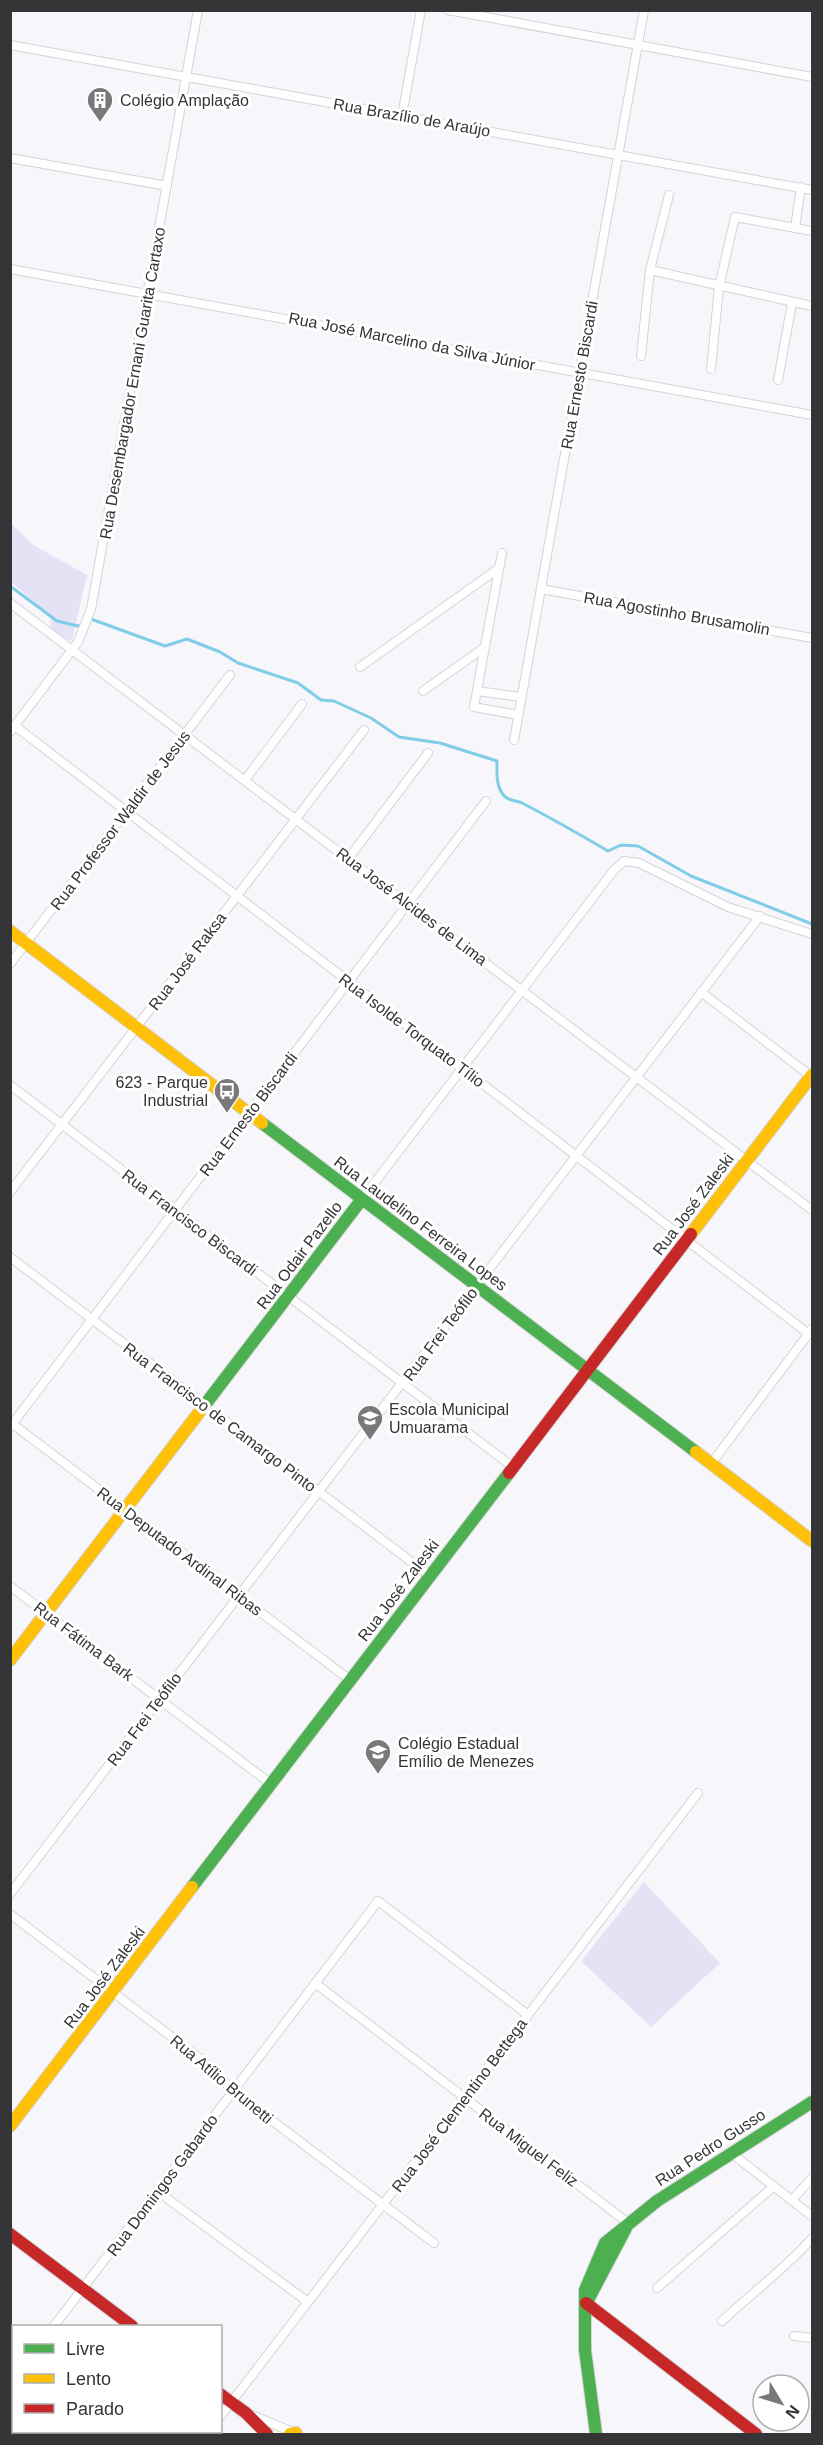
<svg xmlns="http://www.w3.org/2000/svg" width="823" height="2445" viewBox="0 0 823 2445" font-family="Arial,sans-serif">
  <rect width="100%" height="100%" fill="#f7f7fb"/>
  <g fill="#e4e3f6">
    <polygon points="11,524 35,546 87,575 72,641 52,633 50,616 11,582"/>
    <polygon points="644,1882 720,1963 651,2027 581,1961"/>
  </g>
  <g fill="none" stroke-linecap="round" stroke-linejoin="round">
    <g stroke="#80cde8" stroke-width="3">
      <polyline points="10,586 57,621 78,626 82,624"/>
      <path d="M 88,621 L 91,619 L 165,646 L 187,639 L 220,652 L 238,663 L 298,683 L 321,700 L 334,701 L 371,718 L 399,737 L 440,743 L 497,761 C 497,772 496,784 502,793 C 506,801 515,800 522,803 C 551,818 579,834 608,851 L 621,845 L 638,846 L 691,876 L 812,924"/>
    </g>
    <g stroke="#d4d4d7" stroke-width="10">
      <g id="street">
        <polyline points="448,10 812,77"/>
        <polyline points="10,45 812,190"/>
        <polyline points="402,116 421,10"/>
        <polyline points="10,158 167,186"/>
        <polyline points="795,228 801,187"/>
        <polyline points="10,269 812,415"/>
        <polyline points="650,270 812,306"/>
        <polyline points="641,356 650,270 669,195"/>
        <polyline points="711,369 719,287 735,217 812,231"/>
        <polyline points="778,380 792,303"/>
        <polyline points="502,553 474,707 518,715"/>
        <polyline points="541,589 812,638"/>
        <polyline points="10,603 812,1210"/>
        <polyline points="360,667 499,568"/>
        <polyline points="423,691 485,647"/>
        <polyline points="477,691 521,697"/>
        <polyline points="15,726 809,1334"/>
        <polyline points="10,732 78,642 91,609 198,10"/>
        <polyline points="514,740 644,10"/>
        <polyline points="245,780 302,704"/>
        <polyline points="348,859 428,753"/>
        <polyline points="10,964 230,675"/>
        <polyline points="701,992 812,1077"/>
        <polyline points="10,1085 513,1467"/>
        <polyline points="10,1192 364,730"/>
        <polyline points="362,1199 614,870 624,861 639,863 728,907 812,934"/>
        <polyline points="10,1257 430,1576"/>
        <polyline points="10,1422 350,1680"/>
        <polyline points="10,1427 486,801"/>
        <polyline points="711,1464 812,1329"/>
        <polyline points="10,1586 271,1784"/>
        <polyline points="10,1894 760,916"/>
        <polyline points="10,1914 206,2063 233,2091 434,2243"/>
        <polyline points="315,1983 628,2223"/>
        <polyline points="731,2153 812,2216"/>
        <polyline points="157,2191 308,2302"/>
        <polyline points="792,2200 812,2178"/>
        <polyline points="657,2288 774,2186"/>
        <path d="M 722,2321 C 752,2293 786,2268 812,2238"/>
        <polyline points="54,2326 378,1901 528,2015"/>
        <polyline points="794,2336 812,2338"/>
        <polyline points="10,2384 14,2380"/>
        <polyline points="252,2415 295,2433"/>
        <polyline points="220,2417 698,1793"/>
        <polyline points="207,2434 209,2432"/>
      </g>
    </g>
    <g stroke="#d4d4d7" stroke-width="14">
      <g id="fast">
        <polyline points="262,1123 696,1452"/>
        <polyline points="204,1406 362,1199"/>
        <polyline points="192,1887 509,1473"/>
        <polyline points="587,2302 626,2228"/>
        <polyline points="596,2434 585,2350 585,2290 605,2243 657,2201 812,2102"/>
      </g>
    </g>
    <g stroke="#d4d4d7" stroke-width="14">
      <g id="slow">
        <polyline points="10,931 262,1123"/>
        <polyline points="691,1234 812,1075"/>
        <polyline points="696,1452 812,1541"/>
        <polyline points="10,1660 204,1406"/>
        <polyline points="10,2126 192,1887"/>
        <polyline points="290,2434 296,2433"/>
      </g>
    </g>
    <g stroke="#d4d4d7" stroke-width="14">
      <g id="jam">
        <polyline points="509,1473 691,1234"/>
        <polyline points="10,2234 132,2326"/>
        <polyline points="586,2303 756,2434"/>
        <polyline points="220,2394 246,2413 267,2434"/>
      </g>
    </g>
    <use href="#street" stroke="#fefefe" stroke-width="8"/>
    <use href="#fast" stroke="#4caf50" stroke-width="12"/>
    <use href="#slow" stroke="#ffc107" stroke-width="12"/>
    <use href="#jam" stroke="#c62828" stroke-width="12"/>
  </g>
  <defs>
    <g id="building-pin" transform="scale(1.35)"><path d="M0 17L-7.5 6A9.5 9.5 0 1 1 7.5 6Z" fill="#79797c" stroke="#fff"/><path d="M-4-6H4V6H1V3H-1V6H-4ZM-2.5-4.3h1.7v1.8h-1.7ZM.8-4.3h1.7v1.8H.8ZM-2.5-1h1.7V.8h-1.7ZM.8-1h1.7V.8H.8Z" fill="#fff"/></g>
    <g id="bus-pin" transform="scale(1.35)"><path d="M0 17L-7.5 6A9.5 9.5 0 1 1 7.5 6Z" fill="#79797c" stroke="#fff"/><path d="M-5-6H5V4H4V6H2V4H-2V6H-4V4H-5ZM-3.5-4V0h7V-4ZM-3.5 1.2v1.5H-2V1.2ZM2 1.2v1.5H3.5V1.2Z" fill="#fff"/></g>
    <g id="school-pin" transform="scale(1.35)"><path d="M0 17L-7.5 6A9.5 9.5 0 1 1 7.5 6Z" fill="#79797c" stroke="#fff"/><path d="M0-5L7-2L0 1L-7-2ZM-4 1L0 2.5L4 1V4Q0 6-4 4Z" fill="#fff"/></g>
  </defs>
  <g fill-rule="evenodd">
    <use href="#building-pin" x="100" y="100"/>
    <use href="#bus-pin" x="227" y="1091"/>
    <use href="#school-pin" x="370" y="1418"/>
    <use href="#school-pin" x="378" y="1752"/>
  </g>
  <g text-anchor="middle" stroke-width="6" stroke-linejoin="round" paint-order="stroke">
    <g font-size="16" fill="#353538" stroke="#fff" text-anchor="start">
      <text x="120" y="106">Colégio Amplação</text>
      <text x="208" y="1088" text-anchor="end">623 - Parque<tspan x="208" dy="18">Industrial</tspan></text>
      <text x="389" y="1415">Escola Municipal<tspan x="389" dy="18">Umuarama</tspan></text>
      <text x="398" y="1749">Colégio Estadual<tspan x="398" dy="18">Emílio de Menezes</tspan></text>
    </g>
    <g font-size="16" fill="#353538" stroke="#fff">
      <text transform="translate(412 117) rotate(10)" y="6">Rua Brazílio de Araújo</text>
      <text transform="translate(412 341) rotate(11)" y="6">Rua José Marcelino da Silva Júnior</text>
      <text transform="translate(579 375) rotate(-80)" y="6">Rua Ernesto Biscardi</text>
      <text transform="translate(132 383) rotate(-80)" y="6">Rua Desembargador Ernani Guarita Cartaxo</text>
      <text transform="translate(677 613) rotate(10)" y="6">Rua Agostinho Brusamolin</text>
      <text transform="translate(120 820) rotate(-53)" y="6">Rua Professor Waldir de Jesus</text>
      <text transform="translate(412 906) rotate(37)" y="6">Rua José Alcides de Lima</text>
      <text transform="translate(187 961) rotate(-53)" y="6">Rua José Raksa</text>
      <text transform="translate(412 1030) rotate(37)" y="6">Rua Isolde Torquato Tílio</text>
      <text transform="translate(248 1114) rotate(-53)" y="6">Rua Ernesto Biscardi</text>
      <text transform="translate(693 1204) rotate(-53)" y="6">Rua José Zaleski</text>
      <text transform="translate(190 1222) rotate(37)" y="6">Rua Francisco Biscardi</text>
      <text transform="translate(421 1223) rotate(37)" y="6">Rua Laudelino Ferreira Lopes</text>
      <text transform="translate(299 1255) rotate(-53)" y="6">Rua Odair Pazello</text>
      <text transform="translate(440 1334) rotate(-53)" y="6">Rua Frei Teófilo</text>
      <text transform="translate(220 1417) rotate(37)" y="6">Rua Francisco de Camargo Pinto</text>
      <text transform="translate(180 1551) rotate(37)" y="6">Rua Deputado Ardinal Ribas</text>
      <text transform="translate(398 1590) rotate(-53)" y="6">Rua José Zaleski</text>
      <text transform="translate(84 1641) rotate(37)" y="6">Rua Fátima Bark</text>
      <text transform="translate(144 1719) rotate(-53)" y="6">Rua Frei Teófilo</text>
      <text transform="translate(104 1977) rotate(-53)" y="6">Rua José Zaleski</text>
      <text transform="translate(222 2079) rotate(40)" y="6">Rua Atílio Brunetti</text>
      <text transform="translate(459 2105) rotate(-53)" y="6">Rua José Clementino Bettega</text>
      <text transform="translate(529 2147) rotate(37)" y="6">Rua Miguel Feliz</text>
      <text transform="translate(710 2147) rotate(-33)" y="6">Rua Pedro Gusso</text>
      <text transform="translate(162 2185) rotate(-53)" y="6">Rua Domingos Gabardo</text>
    </g>
  </g>
  <rect width="823" height="2445" fill="none" stroke="#353538" stroke-width="24"/>
  <rect x="12" y="2325" width="210" height="108" fill="#ffffff" stroke="#aeaeaf" stroke-width="1.5"/>
  <rect x="24" y="2344" width="30" height="9" fill="#4caf50" stroke="#aeaeaf" stroke-width="1.5"/>
  <text x="66" y="2355" font-size="18" fill="#353538">Livre</text>
  <rect x="24" y="2374" width="30" height="9" fill="#ffc107" stroke="#aeaeaf" stroke-width="1.5"/>
  <text x="66" y="2385" font-size="18" fill="#353538">Lento</text>
  <rect x="24" y="2404" width="30" height="9" fill="#c62828" stroke="#aeaeaf" stroke-width="1.5"/>
  <text x="66" y="2415" font-size="18" fill="#353538">Parado</text>
  <g transform="translate(781 2403) rotate(128)"><circle r="28" fill="#ffffff" stroke="#aeaeaf" stroke-width="1.5"/>
  <path d="M0-4.5L10 22L0 15L-10 22Z" fill="#79797c"/>
  <text y="-9" font-size="16" font-weight="bold" text-anchor="middle" fill="#353538">N</text>
  </g>
</svg>
